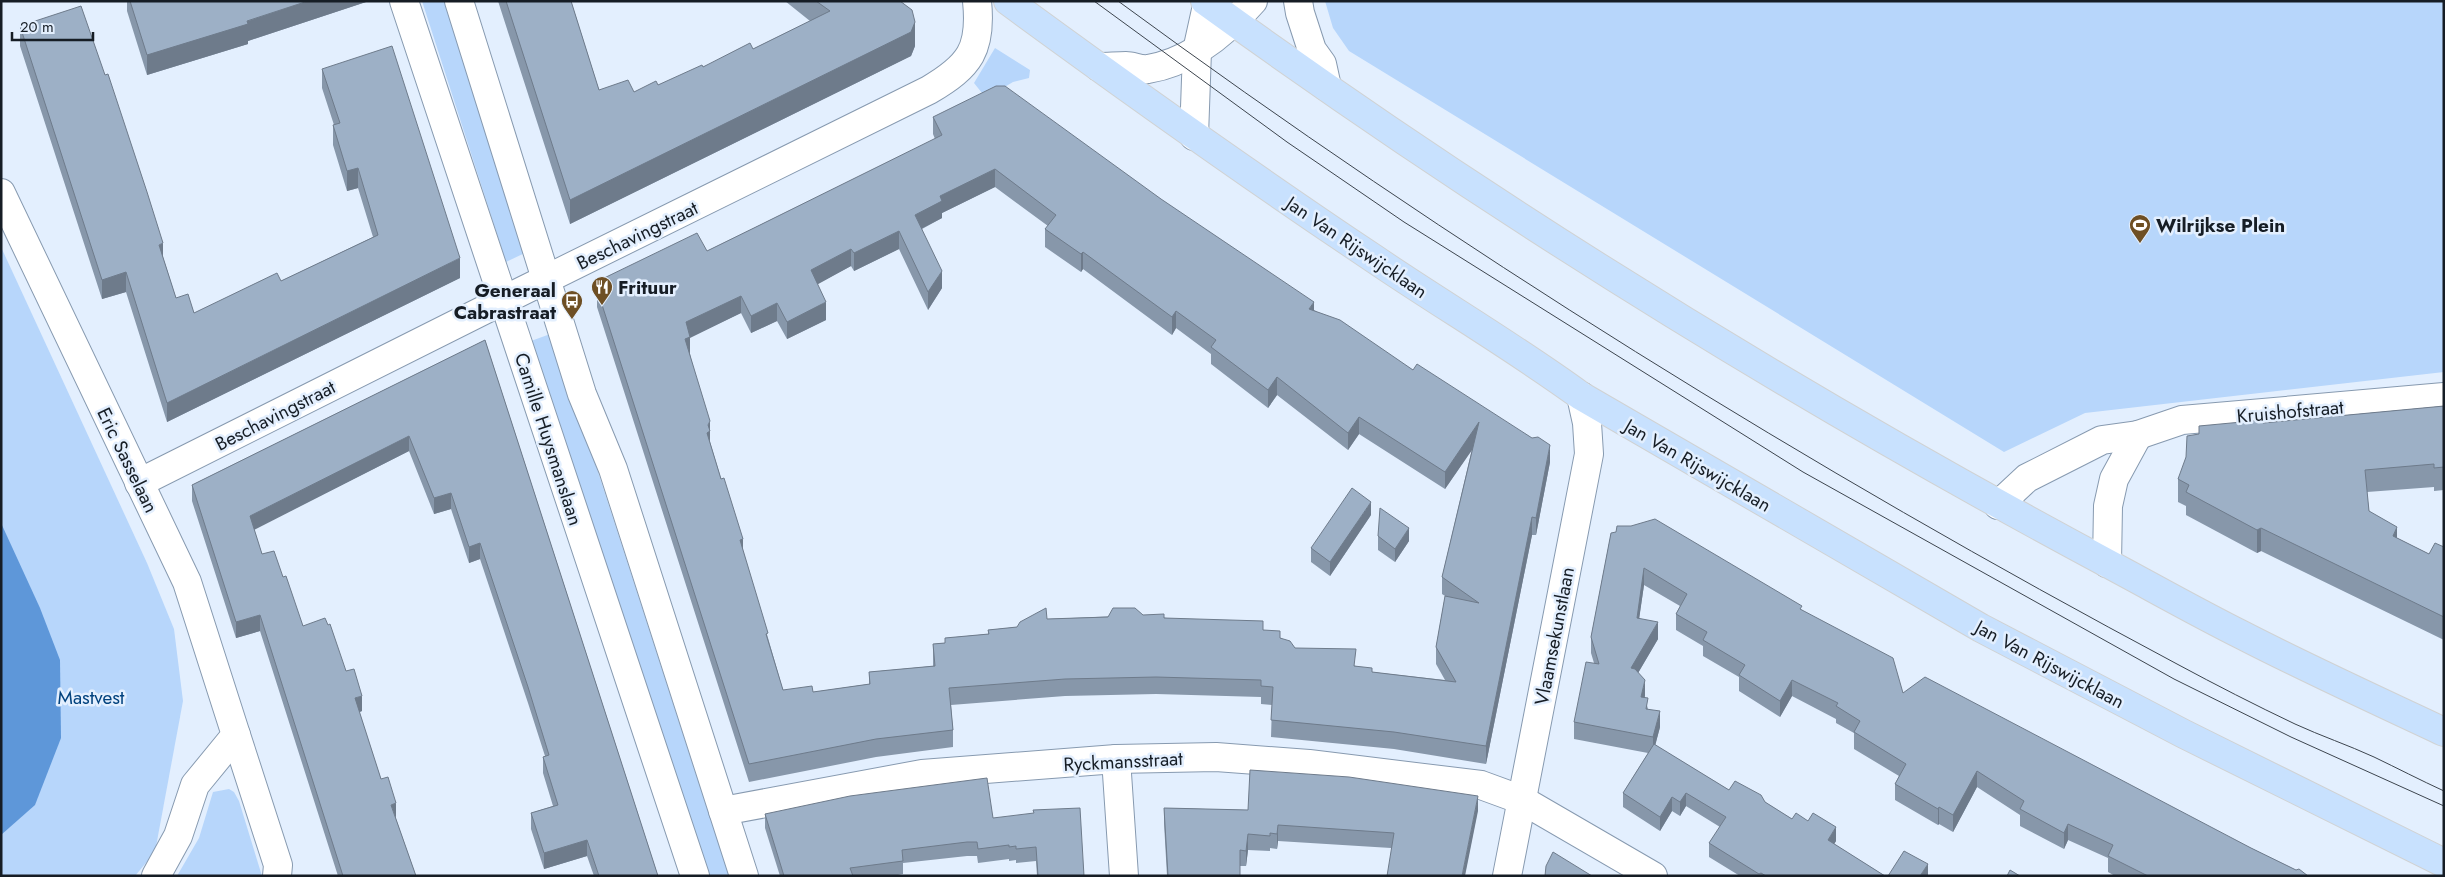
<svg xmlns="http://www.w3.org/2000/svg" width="2445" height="877" viewBox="0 0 2445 877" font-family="Jost,sans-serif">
  <rect width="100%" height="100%" fill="#e3effe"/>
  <g fill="#b7d6fb">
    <polygon points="422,1 446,1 527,252 506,262"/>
    <polygon points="1325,1 2444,1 2444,372 2085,413 2004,452 1349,51 1333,28"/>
    <polygon points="995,48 1030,70 1029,78 1013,82 986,98 974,83"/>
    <polygon points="1,247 147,563 174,629 183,701 155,852 135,876 1,876"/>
    <polygon points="553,333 729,876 704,876 531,341"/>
    <polygon points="229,789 234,792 239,801 262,876 177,876 199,838 213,792"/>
  </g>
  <polygon fill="#5e97d9" points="1,523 40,608 60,660 61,738 35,805 1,835"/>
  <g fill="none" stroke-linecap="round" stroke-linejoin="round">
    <g stroke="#879ab0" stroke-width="30">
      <g id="minor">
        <polyline points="404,1 695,876"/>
        <polyline points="459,1 582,394 613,469 744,876"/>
        <polyline points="1298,1 1300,13 1312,50 1322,64 1327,87"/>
        <path d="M 1099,67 C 1108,67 1117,66 1126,66 C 1133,66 1140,70 1148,69 C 1191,62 1226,32 1253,1"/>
        <polyline points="1194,136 1197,51 1208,1"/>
        <polyline points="1,193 187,582 236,735 195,785 178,836 156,876"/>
        <path d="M 139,483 L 502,301 L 929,90 C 970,66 982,49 977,1"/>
        <polyline points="1998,505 2027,478 2102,440 2138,435 2182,420 2444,397"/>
        <polyline points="2107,563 2108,506 2114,479 2138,435"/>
        <polyline points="236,735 278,865 277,876"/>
        <polyline points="1116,759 1124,876"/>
        <polyline points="723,811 922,774 1116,759 1216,757 1309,764 1481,785 1522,800 1653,876"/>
        <polyline points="1507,876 1589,454 1587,423 1581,396"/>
      </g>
    </g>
    <g stroke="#d0d2d3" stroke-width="30">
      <g id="major">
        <path d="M 1008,1 C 1128,89 1249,175 1373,258 C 1442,305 1514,347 1581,396 L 1981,628 L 2184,734 L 2444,863"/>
        <path d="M 1205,1 C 1492,209 1795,396 2107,563 C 2152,587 2196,612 2242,635 C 2308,669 2376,700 2444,732"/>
      </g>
    </g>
    <use href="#minor" stroke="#fff" stroke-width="28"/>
    <use href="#major" stroke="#c8e1fe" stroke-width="28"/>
    <g stroke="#3d454e" stroke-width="1">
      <polyline points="1094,1 1287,142 1404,222 1803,472 2174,679 2291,737 2444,806"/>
      <path d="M 1118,1 C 1454,248 1809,468 2177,664 C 2216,685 2255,705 2295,724 C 2321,736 2348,745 2374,757 C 2397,768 2420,780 2444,791"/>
    </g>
  </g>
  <g fill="#8797aa" fill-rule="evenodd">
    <polygon points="127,1 369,1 248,41 248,44 147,75 127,11"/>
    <polygon points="498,1 571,1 599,90 634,92 658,85 703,67 753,49 810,21 785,1 900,1 915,46 911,56 570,224"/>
    <polygon points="20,26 163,257 176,298 194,313 281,281 373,237 358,188 347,191 333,145 333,125 334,125 322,88 322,69 460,278 167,422 126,292 102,299 20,46"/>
    <path d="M 933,117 L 1314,310 L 1413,370 L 1550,462 L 1536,535 L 1532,535 L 1486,764 L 1394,749 L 1271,737 L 1272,705 L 1261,704 L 1261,697 L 1156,694 L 1065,696 L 951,705 L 953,730 L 953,747 L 876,757 L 749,782 L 597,307 L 597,289 L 707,251 L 935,139 L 933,134 ZM 995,187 L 1048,226 L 1045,229 L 1045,247 L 1081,272 L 1083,269 L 1172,335 L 1176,328 L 1211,354 L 1211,364 L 1268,408 L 1277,395 L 1348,450 L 1359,434 L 1445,489 L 1472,449 L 1442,577 L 1442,594 L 1445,596 L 1436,647 L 1436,664 L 1445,680 L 1372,672 L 1356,666 L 1295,648 L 1280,638 L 1263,630 L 1143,615 L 1047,619 L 1017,627 L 988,630 L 988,634 L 945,638 L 945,643 L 933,644 L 933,666 L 869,672 L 869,684 L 813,692 L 783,690 L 743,551 L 710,442 L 710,438 L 690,354 L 690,337 L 741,313 L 751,333 L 777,321 L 787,339 L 826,320 L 817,284 L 851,266 L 854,271 L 899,249 L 928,310 L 942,288 L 922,229 L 942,218 L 942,213 Z"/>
    <polygon points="485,340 658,876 594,876 587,856 544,869 531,829 531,813 553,806 543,773 543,757 545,756 528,703 480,559 469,563 451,509 434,514 409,451 254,529 262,554 283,577 303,626 346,671 362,711 359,712 381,779 396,819 416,876 338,876 260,631 236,638 192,501 192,485"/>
    <polygon points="2444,406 2444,490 2434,491 2434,487 2367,492 2369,511 2397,538 2429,554 2444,547 2444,640 2261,551 2257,553 2186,515 2186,506 2178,502 2178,479 2199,435 2199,426 2263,423"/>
    <polygon points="1371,515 1330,576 1311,562 1311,548"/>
    <polygon points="1611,533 1802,610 1903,693 2251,848 2308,876 2115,876 2108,872 2108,858 2068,840 2064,849 2020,826 2020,815 1977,787 1953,832 1939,824 1938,825 1895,800 1895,784 1899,776 1854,749 1854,733 1836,723 1836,719 1792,696 1780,717 1739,691 1739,677 1703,656 1703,646 1676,630 1676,614 1680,606 1644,585 1639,618 1658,639 1638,673 1648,709 1660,727 1655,745 1729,790 1765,802 1792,819 1836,841 1834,844 1885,876 1740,876 1709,857 1709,843 1720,827 1686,806 1680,816 1672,811 1660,831 1623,807 1623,793 1648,753 1574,739 1574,722 1594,663 1591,653 1591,637"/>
    <polygon points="1378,536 1409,541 1395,562 1378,550"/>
    <polygon points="1164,808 1248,810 1478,811 1391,848 1278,841 1277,849 1270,848 1270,851 1248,850 1246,866 1240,866 1240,876 1167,876 1164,823"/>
    <polygon points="765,814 993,818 1084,876 1037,876 1036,861 1016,863 1016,860 1009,861 1009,859 978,863 977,856 967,856 903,863 903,874 893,876 780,876 765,828"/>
  </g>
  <g fill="#6e7b8b">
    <polygon points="308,1 369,1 248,41 248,44 147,75 147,55"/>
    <polygon points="915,22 915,46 911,56 570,224 570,200"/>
    <polygon points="358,168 358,188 347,191 347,171"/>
    <polygon points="995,169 995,187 942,213 942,218 915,232 915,215 940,196"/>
    <polygon points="899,231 899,249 854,271 854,253"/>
    <polygon points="163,243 163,263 159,245"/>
    <polygon points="851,249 851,266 811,288 811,270"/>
    <polygon points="1083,252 1083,269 1081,272 1081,254"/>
    <polygon points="460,258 460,278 167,422 167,403"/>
    <polygon points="942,271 942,288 928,310 928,292"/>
    <polygon points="126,272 126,292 102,299 102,280"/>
    <polygon points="741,296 741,313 690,338 690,355 685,356 686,322"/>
    <polygon points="826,302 826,320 787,339 787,322"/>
    <polygon points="1314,302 1314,320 1309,309"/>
    <polygon points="777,303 777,321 751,333 751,316"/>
    <polygon points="1176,311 1176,328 1172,335 1172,317"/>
    <polygon points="1277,377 1277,395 1268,408 1268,390"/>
    <polygon points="1359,417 1359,434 1348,450 1348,433"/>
    <polygon points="710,421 710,449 707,433 708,425"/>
    <polygon points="1479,422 1479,440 1445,489 1445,472"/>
    <polygon points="409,436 409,451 250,532 250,516"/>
    <polygon points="1550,445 1550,462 1536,535 1536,518"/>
    <polygon points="451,493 451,509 434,514 434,498"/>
    <polygon points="1371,502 1371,515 1330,576 1330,562"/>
    <polygon points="1532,517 1532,535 1486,764 1486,746"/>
    <polygon points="2397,527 2397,550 2393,536"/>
    <polygon points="1409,528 1409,541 1395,562 1395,549"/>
    <polygon points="2261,528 2261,551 2257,553 2257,530"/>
    <polygon points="743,539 743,557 740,540"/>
    <polygon points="480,543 480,559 469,563 469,547"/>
    <polygon points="1644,568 1644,585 1637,634 1637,618"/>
    <polygon points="260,615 260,631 236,638 236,622"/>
    <polygon points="1658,622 1658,639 1631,685 1631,668"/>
    <polygon points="1645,680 1645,696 1641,713 1641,697"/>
    <polygon points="1792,680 1792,696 1780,717 1780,701"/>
    <polygon points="362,696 362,711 355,714 355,698"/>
    <polygon points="1660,711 1660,727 1653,754 1653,737"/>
    <polygon points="1977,771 1977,787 1953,832 1953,815"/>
    <polygon points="1686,793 1686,806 1680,816 1680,802"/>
    <polygon points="1478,796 1478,811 1465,876 1462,876"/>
    <polygon points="1672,797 1672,811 1660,831 1660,817"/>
    <polygon points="396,803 396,819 391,805"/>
    <polygon points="1939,807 1939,824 1938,825 1938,809"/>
    <polygon points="2068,824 2068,840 2064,849 2064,833"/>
    <polygon points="1278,825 1278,841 1277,849 1277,834"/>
    <polygon points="1836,827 1836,841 1828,854 1828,840"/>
    <polygon points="1248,834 1248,850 1246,866 1246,851"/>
    <polygon points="587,840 587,856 544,869 544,853"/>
    <polygon points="1928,864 1928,876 1920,876"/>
  </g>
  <g fill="#9db0c6" stroke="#6e7b8b" fill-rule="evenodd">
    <polygon points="130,1 308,1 247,21 248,24 147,55"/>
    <polygon points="506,1 571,1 599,90 628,80 634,92 656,81 658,85 702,65 703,67 750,43 753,49 830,11 816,1 900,1 912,10 915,22 911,32 570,200"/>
    <polygon points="81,6 105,75 108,74 147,192 163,243 159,245 176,298 188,294 194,313 277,273 281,281 378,235 358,168 347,171 333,125 340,123 322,69 392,46 460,258 167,403 126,272 102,280 20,26"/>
    <path d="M 996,86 L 1005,86 L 1161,199 L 1314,302 L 1309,309 L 1340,320 L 1413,370 L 1417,364 L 1532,438 L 1538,437 L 1550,445 L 1536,518 L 1532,517 L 1486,746 L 1394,732 L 1271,720 L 1273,687 L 1261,686 L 1261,680 L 1156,677 L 1065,679 L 949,688 L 953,730 L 876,739 L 749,764 L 597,289 L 600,280 L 697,233 L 707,251 L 760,225 L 942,135 L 933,117 ZM 995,169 L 1056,215 L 1045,229 L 1081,254 L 1083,252 L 1172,317 L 1176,311 L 1216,340 L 1211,347 L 1268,390 L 1277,377 L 1348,433 L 1359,417 L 1445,472 L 1479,422 L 1442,577 L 1479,603 L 1445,596 L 1436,647 L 1456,682 L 1372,672 L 1372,668 L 1354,666 L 1356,649 L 1295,648 L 1290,641 L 1280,638 L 1280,631 L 1263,630 L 1263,621 L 1164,618 L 1164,614 L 1143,615 L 1135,608 L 1113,608 L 1108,617 L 1047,619 L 1046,608 L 1020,622 L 1017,627 L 988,630 L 989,634 L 945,638 L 945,643 L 933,644 L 935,666 L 869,672 L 870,684 L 813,692 L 812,686 L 783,690 L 766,634 L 768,633 L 740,540 L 743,539 L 724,478 L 721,479 L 707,433 L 710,431 L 708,425 L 710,421 L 685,339 L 690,337 L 686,322 L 741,296 L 751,316 L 777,303 L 787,322 L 826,302 L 811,270 L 851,249 L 854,253 L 899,231 L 928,292 L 942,271 L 915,215 L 942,201 L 940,196 Z"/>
    <polygon points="485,340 658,876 599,876 587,840 544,853 531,813 558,805 543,757 549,755 528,687 480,543 469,547 451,493 434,498 409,436 250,516 262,554 274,551 283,577 286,576 303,626 325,618 328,625 330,624 346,671 354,669 362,696 355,698 381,779 388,777 396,803 391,805 416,876 343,876 260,615 236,622 192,485"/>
    <polygon points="2444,406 2444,467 2434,468 2434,464 2365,470 2369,511 2397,527 2393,536 2429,554 2435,543 2444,547 2444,617 2261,528 2257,530 2186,492 2189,485 2178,479 2186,457 2187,436 2199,434 2199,426 2263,420 2263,423"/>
    <polygon points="1352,488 1371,502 1330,562 1311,548"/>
    <polygon points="1380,508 1409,528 1395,549 1378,536"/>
    <polygon points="1655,519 1802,606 1800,609 1893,658 1903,693 1925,677 2251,848 2296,870 2299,869 2308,876 2148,876 2108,856 2113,845 2068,824 2064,833 2020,809 2024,801 1977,771 1953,815 1939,807 1938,809 1895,784 1906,764 1854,732 1860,721 1836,706 1838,703 1792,680 1780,701 1739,675 1745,665 1703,640 1707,632 1676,614 1687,594 1644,568 1637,618 1658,622 1631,668 1635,669 1645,680 1641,697 1648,698 1646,709 1660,711 1653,737 1574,722 1586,662 1599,664 1591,637 1611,533 1616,532 1617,526 1631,526"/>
    <polygon points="1654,744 1729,790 1735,781 1761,795 1765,802 1792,819 1796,813 1808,821 1813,813 1836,827 1828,840 1885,876 1766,876 1761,873 1759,874 1709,843 1726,817 1686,793 1680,802 1672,797 1660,817 1623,793"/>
    <polygon points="1250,770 1349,777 1478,796 1462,876 1387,876 1394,833 1278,825 1277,834 1270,833 1270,836 1248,834 1246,851 1240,850 1240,876 1168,876 1164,808 1248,810"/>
    <polygon points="987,778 993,818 1034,813 1033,810 1080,808 1084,876 1038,876 1036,847 1016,849 1016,846 1009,847 1009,845 978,849 977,842 967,842 902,850 903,861 850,868 853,876 784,876 765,814 850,796"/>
    <polygon points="1904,851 1928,864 1920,876 1888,876"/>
    <polygon points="1553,852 1592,876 1545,876 1546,866"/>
    <polygon points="2010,870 2020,876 2007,876"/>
  </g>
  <defs>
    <g id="stadium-pin" transform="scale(1.125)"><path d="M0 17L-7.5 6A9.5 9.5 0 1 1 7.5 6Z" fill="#6e4f24" stroke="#e3effe"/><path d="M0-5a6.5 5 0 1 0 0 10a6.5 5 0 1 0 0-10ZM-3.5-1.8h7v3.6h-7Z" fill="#fff"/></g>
    <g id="restaurant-pin" transform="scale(1.125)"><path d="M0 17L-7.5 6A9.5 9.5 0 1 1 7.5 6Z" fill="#6e4f24" stroke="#e3effe"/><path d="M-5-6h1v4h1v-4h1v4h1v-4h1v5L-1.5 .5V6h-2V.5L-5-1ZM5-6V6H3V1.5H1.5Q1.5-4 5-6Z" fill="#fff"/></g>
    <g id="bus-pin" transform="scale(1.125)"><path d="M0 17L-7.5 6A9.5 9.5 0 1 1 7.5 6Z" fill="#6e4f24" stroke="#e3effe"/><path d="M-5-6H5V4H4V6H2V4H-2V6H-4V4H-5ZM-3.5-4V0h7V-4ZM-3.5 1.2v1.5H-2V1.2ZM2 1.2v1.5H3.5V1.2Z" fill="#fff"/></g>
  </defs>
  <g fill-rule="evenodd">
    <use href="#stadium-pin" x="2140" y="225"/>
    <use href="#restaurant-pin" x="602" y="287"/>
    <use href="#bus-pin" x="572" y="301"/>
  </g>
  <g text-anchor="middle" stroke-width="5" stroke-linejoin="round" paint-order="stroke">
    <g font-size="19" font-weight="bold" fill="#161d25" stroke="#e3effe" text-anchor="start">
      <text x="2156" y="232">Wilrijkse Plein</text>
      <text x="618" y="294">Frituur</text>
      <text x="556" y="297" text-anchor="end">Generaal<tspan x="556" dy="22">Cabrastraat</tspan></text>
    </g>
    <g font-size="19" fill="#161d25" stroke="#e3effe">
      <text transform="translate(637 235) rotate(-26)" y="7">Beschavingstraat</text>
      <text transform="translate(1357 247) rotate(34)" y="7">Jan Van Rijswijcklaan</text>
      <text transform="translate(2290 411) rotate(-5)" y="7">Kruishofstraat</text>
      <text transform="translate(275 415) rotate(-27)" y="7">Beschavingstraat</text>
      <text transform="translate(549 439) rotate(72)" y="7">Camille Huysmanslaan</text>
      <text transform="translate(128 460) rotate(64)" y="7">Eric Sasselaan</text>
      <text transform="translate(1698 465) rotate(30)" y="7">Jan Van Rijswijcklaan</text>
      <text transform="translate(1554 636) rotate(-79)" y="7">Vlaamsekunstlaan</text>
      <text transform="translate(2050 664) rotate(28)" y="7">Jan Van Rijswijcklaan</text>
      <text transform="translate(1123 761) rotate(-3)" y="7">Ryckmansstraat</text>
    </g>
    <g font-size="19" fill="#01427e" stroke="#e3effe">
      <text x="91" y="704">Mastvest</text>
    </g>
  </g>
  <rect width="2445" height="877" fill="none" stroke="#161d25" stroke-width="5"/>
  <path d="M12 32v8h81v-8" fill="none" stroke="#161d25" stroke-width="2.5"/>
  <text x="20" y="32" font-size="15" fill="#161d25" stroke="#e3effe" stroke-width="4" paint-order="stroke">20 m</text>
</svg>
